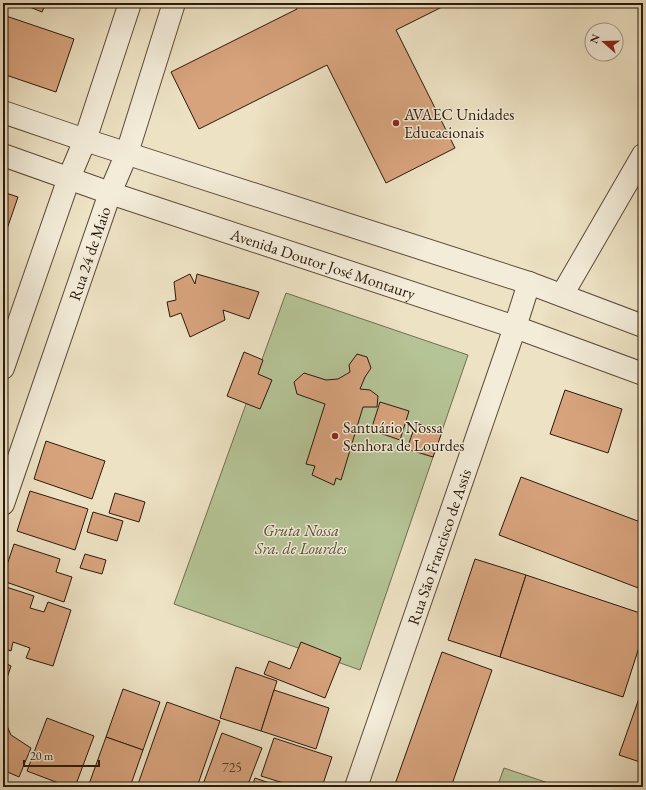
<svg xmlns="http://www.w3.org/2000/svg" width="646" height="790" viewBox="0 0 646 790" font-family="'EB Garamond',serif">
  <rect width="100%" height="100%" fill="#ede2c4"/>
  <filter id="stains"><feTurbulence type="fractalNoise" baseFrequency=".005" numOctaves="4"/><feColorMatrix values="0 0 0 0 .2 0 0 0 0 .09 0 0 0 0 .02 0 0 0 .5 -.17"/></filter>
  <radialGradient id="worn" r=".72"><stop offset=".6" stop-color="#630" stop-opacity="0"/><stop offset="1" stop-color="#630" stop-opacity=".3"/></radialGradient>
  <g fill="#b5c496" stroke="#706e50">
    <polygon points="286,293 468,355 360,670 174,604"/>
    <polygon points="504,768 560,787 497,787"/>
  </g>
  <g fill="#d7a37d" stroke="#2b190b">
    <polygon points="20,3 46,3 42,12"/>
    <polygon points="295,3 450,3 396,30 455,148 386,183 327,65 199,129 171,72 297,9"/>
    <polygon points="6,16 74,39 56,92 3,74 3,25"/>
    <polygon points="3,192 18,197 7,229 3,228"/>
    <polygon points="190,274 195,284 197,274 259,292 249,319 223,310 225,320 190,337 181,313 170,317 167,302 176,300 174,282"/>
    <polygon points="244,352 263,360 258,374 272,380 260,409 227,396"/>
    <polygon points="357,354 367,357 371,368 365,377 360,389 370,390 378,396 377,407 363,407 341,480 336,478 334,485 312,475 315,466 306,464 325,404 297,394 294,382 304,373 326,380 338,379 350,372 349,365"/>
    <polygon points="565,390 622,409 608,453 550,434"/>
    <polygon points="380,402 409,411 400,440 371,430"/>
    <polygon points="416,423 442,432 433,457 407,449"/>
    <polygon points="46,441 105,461 92,499 34,479"/>
    <polygon points="521,477 643,523 643,583 641,589 499,535"/>
    <polygon points="30,491 88,509 75,550 17,531"/>
    <polygon points="115,493 145,502 139,522 109,513"/>
    <polygon points="93,512 123,521 117,541 87,532"/>
    <polygon points="14,544 60,559 56,572 72,577 64,602 3,581 3,577"/>
    <polygon points="85,554 106,560 102,574 80,568"/>
    <polygon points="475,559 526,575 500,657 448,640"/>
    <polygon points="526,575 643,614 643,635 623,697 500,657"/>
    <polygon points="3,586 34,596 30,608 44,612 48,602 71,610 53,666 26,658 30,648 13,642 11,651 3,648"/>
    <polygon points="301,642 341,658 325,698 264,674 269,661 290,669"/>
    <polygon points="442,652 492,670 451,787 394,787"/>
    <polygon points="3,662 11,666 3,690"/>
    <polygon points="236,667 277,681 261,731 220,718"/>
    <polygon points="643,687 643,763 619,755"/>
    <polygon points="123,689 160,702 143,750 106,737"/>
    <polygon points="274,690 329,708 316,749 261,731"/>
    <polygon points="167,702 220,721 197,787 137,787"/>
    <polygon points="3,717 11,735 31,748 19,777 3,770"/>
    <polygon points="47,718 94,736 75,787 69,787 27,771"/>
    <polygon points="222,733 262,748 247,787 202,787"/>
    <polygon points="106,737 143,750 130,787 88,787"/>
    <polygon points="274,738 332,757 322,787 296,787 261,776"/>
    <polygon points="255,778 281,787 252,787"/>
  </g>
  <g fill="none" stroke-linecap="round" stroke-linejoin="round">
    <g stroke="#5c4b39" stroke-width="24">
      <g id="minor">
        <polyline points="562,295 643,155"/>
        <path id="s1" d="M 356,787 L 515,327 L 529,283"/>
      </g>
    </g>
    <g stroke="#5c4b39" stroke-width="24">
      <g id="tertiary">
        <polyline points="3,112 85,140 529,283 643,326"/>
        <path id="s2" d="M 3,155 L 110,193 L 515,327 L 643,374"/>
        <polyline points="3,368 69,178 85,140 130,3"/>
        <path id="s3" d="M 3,504 L 110,193 L 127,153 L 174,3"/>
      </g>
    </g>
    <use href="#minor" stroke="#f3ecd9" stroke-width="22"/>
    <use href="#tertiary" stroke="#f3ecd9" stroke-width="22"/>
  </g>
  <g fill="#8f2418" stroke="#f3ecd9" stroke-width="1.5">
    <circle cx="396" cy="123" r="4"/>
    <circle cx="335" cy="436" r="4"/>
  </g>
  <g text-anchor="middle" stroke-width="3" stroke-linejoin="round" paint-order="stroke">
    <g font-size="14" fill="#563c28">
      <text x="232" y="772">725</text>
    </g>
    <g font-size="16" fill="#2b190b" stroke="#f3ecd9" text-anchor="start">
      <text x="404" y="120">AVAEC Unidades<tspan x="404" dy="18">Educacionais</tspan></text>
      <text x="343" y="433">Santuário Nossa<tspan x="343" dy="18">Senhora de Lourdes</tspan></text>
    </g>
    <g font-size="16" fill="#2b190b" stroke="#f3ecd9">
      <text dy="6" stroke="none"><textPath href="#s3" startOffset="265">Rua 24 de Maio</textPath></text>
      <text dy="6" stroke="none"><textPath href="#s2" startOffset="338">Avenida Doutor José Montaury</textPath></text>
      <text dy="6" stroke="none"><textPath href="#s1" startOffset="254">Rua São Francisco de Assis</textPath></text>
    </g>
    <g font-size="16" font-style="italic" fill="#544c35" stroke="#f3ecd9">
      <text x="301" y="536">Gruta Nossa<tspan x="301" dy="18">Sra. de Lourdes</tspan></text>
    </g>
  </g>
  <rect width="646" height="790" fill="none" stroke="#ede2c4" stroke-width="16"/>
  <rect x="4" y="4" width="638" height="782" fill="none" stroke="#2b190b" stroke-width="2"/>
  <rect x="8" y="8" width="630" height="774" fill="none" stroke="#2b190b"/>
  <g transform="translate(604 42) rotate(290)"><circle r="19" fill="#f3ecd9" stroke="#a39887"/>
  <path d="M0-3L7 15L0 10L-7 15Z" fill="#8f2418"/>
  <text y="-6" font-size="11" font-weight="bold" text-anchor="middle" fill="#2b190b">N</text>
  </g>
  <path d="M24 760v6h75v-6" fill="none" stroke="#2b190b" stroke-width="2"/>
  <text x="30" y="760" font-size="12" fill="#2b190b" stroke="#f3ecd9" stroke-width="3" paint-order="stroke">20 m</text>
  <rect width="100%" height="100%" filter="url(#stains)"/>
  <rect width="100%" height="100%" fill="url(#worn)"/>
</svg>
